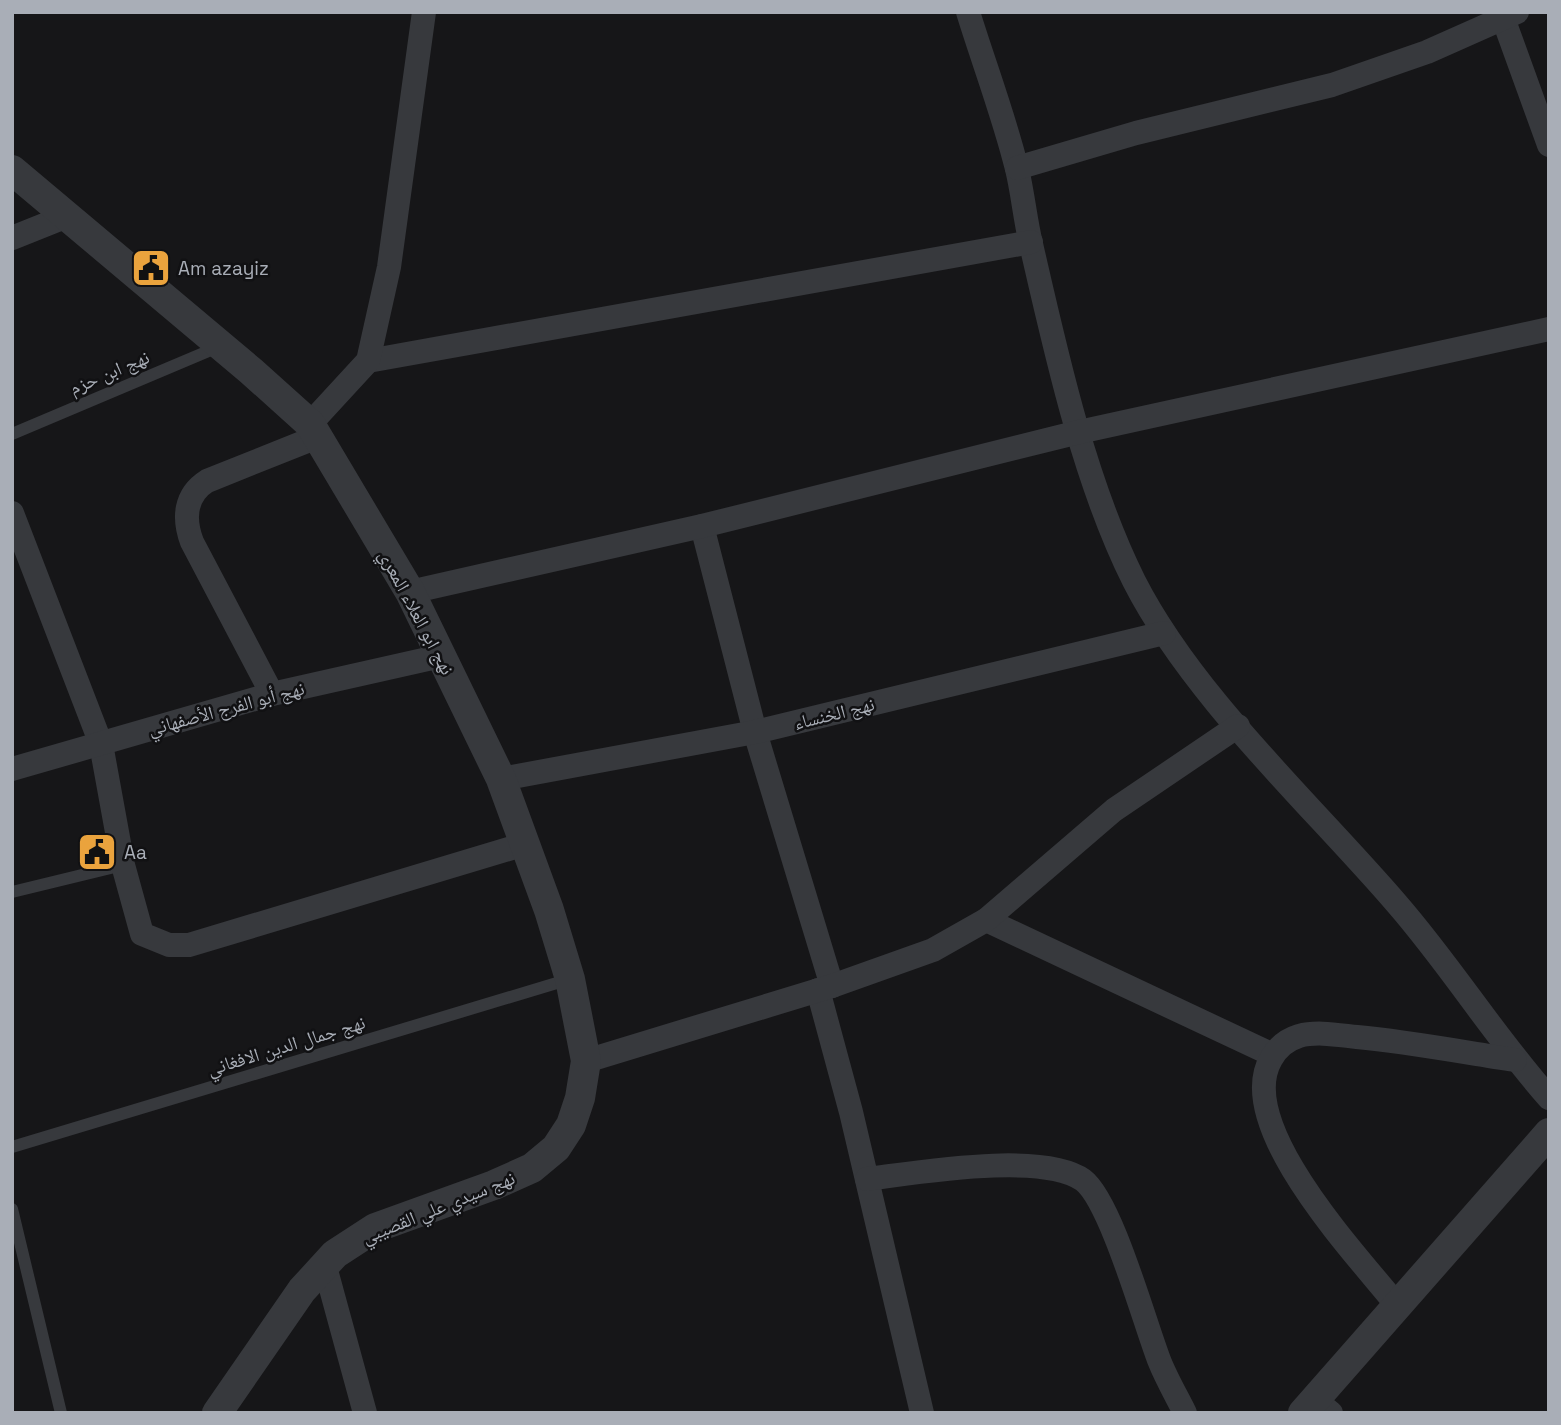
<svg xmlns="http://www.w3.org/2000/svg" width="1561" height="1425" viewBox="0 0 1561 1425" font-family="'Space Grotesk','Noto Naskh Arabic',sans-serif">
  <rect width="100%" height="100%" fill="#161618"/>
  <g fill="none" stroke-linecap="round" stroke-linejoin="round">
    <g stroke="#37393d" stroke-width="12">
      <polyline points="12,434 218,347"/>
      <polyline points="12,892 123,865"/>
      <polyline points="12,1147 570,979"/>
      <polyline points="12,1209 61,1413"/>
    </g>
    <g stroke="#37393d" stroke-width="24">
      <path d="M 968,12 C 984,64 1004,116 1017,169 C 1023,194 1025,219 1031,244 C 1056,353 1084,481 1134,581 C 1193,697 1312,805 1397,904 C 1451,966 1494,1036 1549,1098"/>
      <polyline points="1503,18 1549,145"/>
      <polyline points="1017,168 1136,133 1332,85 1427,52 1517,12"/>
      <polyline points="12,238 67,216"/>
      <polyline points="368,361 1031,242"/>
      <polyline points="310,424 368,361 389,267 424,12"/>
      <polyline points="12,513 101,744 123,865 142,934 169,945 189,945 525,844"/>
      <polyline points="702,526 755,732 832,986"/>
      <polyline points="410,592 702,526 1079,432 1549,329"/>
      <path d="M 272,694 L 192,542 C 183,518 185,495 207,481 L 317,437"/>
      <polyline points="12,769 272,694 441,656"/>
      <polyline points="501,779 755,732 1164,633"/>
      <polyline points="986,920 1273,1055"/>
      <polyline points="818,990 851,1112 922,1413"/>
      <polyline points="586,1061 832,986 933,950 986,920 1114,810 1238,726"/>
      <path d="M 867,1179 C 916,1173 1042,1151 1083,1180 C 1111,1201 1144,1321 1159,1360 C 1166,1378 1176,1395 1185,1413"/>
      <polyline points="324,1263 365,1413"/>
      <path d="M 1396,1304 C 1357,1255 1233,1125 1271,1059 C 1277,1048 1286,1040 1299,1036 C 1317,1031 1338,1035 1357,1037 C 1410,1042 1462,1052 1515,1060"/>
      <polyline points="1314,1399 1331,1413"/>
    </g>
    <g stroke="#37393d" stroke-width="30">
      <polyline points="12,170 251,371 310,424 410,592 501,779 549,910 570,979 586,1061 580,1098 571,1125 556,1148 532,1168 494,1185 375,1228 335,1254 302,1290 217,1413"/>
      <polyline points="1303,1413 1549,1133"/>
    </g>
  </g>
  <defs>
    <g id="civic-square" transform="scale(2.0125)"><rect x="-9" y="-9" width="18" height="18" rx="4" fill="#eaa33d" stroke="#111113"/><path d="M-.6-6.5H3V-4.5H.6V-3L4-1V1h2V6H-6V1h2V-1L-.6-3ZM-1.2 2.5V6h2.4V2.5Z" fill="#111"/></g>
  </defs>
  <g fill-rule="evenodd">
    <use href="#civic-square" x="151" y="268"/>
    <use href="#civic-square" x="97" y="852"/>
  </g>
  <g text-anchor="middle" stroke-width="5" stroke-linejoin="round" paint-order="stroke">
    <g font-size="19" fill="#a9aeb7" stroke="#111113" text-anchor="start">
      <text x="178" y="275">Am azayiz</text>
      <text x="124" y="859">Aa</text>
    </g>
    <g font-size="19" fill="#a9aeb7" stroke="#111113">
      <text transform="translate(109 372) rotate(-23)" y="7">نهج ابن حزم</text>
      <text transform="translate(417 612) rotate(62)" y="7">نهج ابو العلاء المعري</text>
      <text transform="translate(226 708) rotate(-15)" y="7">نهج أبو الفرج الأصفهاني</text>
      <text transform="translate(834 713) rotate(-14)" y="7">نهج الخنساء</text>
      <text transform="translate(286 1045) rotate(-17)" y="7">نهج جمال الدين الافغاني</text>
      <text transform="translate(438 1207) rotate(-22)" y="7">نهج سيدي علي القصيبي</text>
    </g>
  </g>
  <rect width="1561" height="1425" fill="none" stroke="#a9aeb7" stroke-width="28"/>
</svg>
